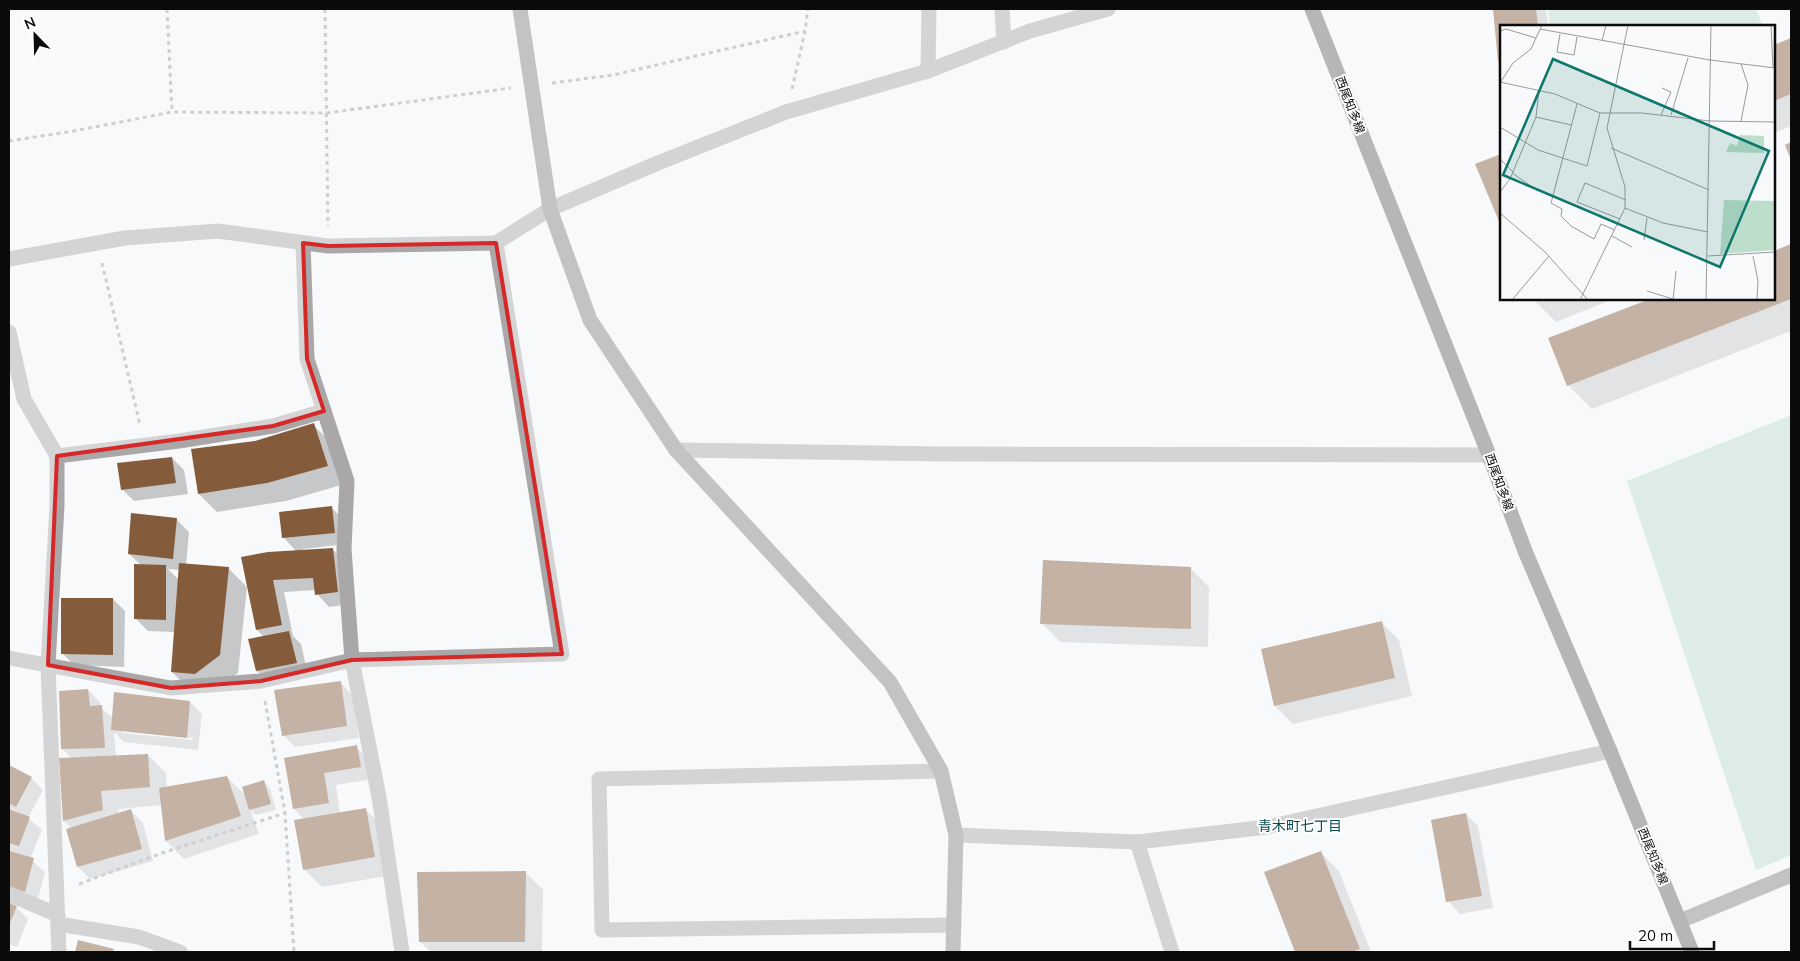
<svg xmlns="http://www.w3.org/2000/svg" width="1800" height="961" viewBox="0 0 1800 961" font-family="Mulish,'Noto Sans JP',sans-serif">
  <rect width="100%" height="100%" fill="#f8f9fb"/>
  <g fill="#bddeca">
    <polygon points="1548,9 1756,9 1763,26 1550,26"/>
    <polygon points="1498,62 1501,62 1500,140"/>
    <polygon points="1791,415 1791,855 1756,870 1627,481"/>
  </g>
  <g fill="#0003" fill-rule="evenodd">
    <polygon points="1494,9 1546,9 1548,26 1501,26 1501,63 1499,61"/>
    <polygon points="1791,39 1791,126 1774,133 1774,46"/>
    <polygon points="1501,155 1501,223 1477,165"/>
    <polygon points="1791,245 1791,331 1592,409 1568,385 1550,339 1653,299 1774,299 1774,252"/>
    <polygon points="1533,299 1613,299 1556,322"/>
    <polygon points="313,425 332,443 345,484 286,501 217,512 199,494"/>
    <polygon points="172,458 184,470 188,494 134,501 122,489"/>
    <polygon points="332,508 344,520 346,544 303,549 303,551 332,549 345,561 350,604 329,607 317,594 316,590 284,592 293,636 301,644 308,675 269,683 257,671 250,640 264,637 257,630 243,558 297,552 283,537"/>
    <path d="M 176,519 L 189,532 L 186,565 L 229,569 L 247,587 L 238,673 L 213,692 L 190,690 L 172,672 L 175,632 L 148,631 L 135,618 L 141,565 L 129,554 ZM 168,569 L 180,570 L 179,580 Z"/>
    <polygon points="1191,569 1209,587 1208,647 1060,642 1042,623"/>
    <polygon points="113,599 125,611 124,667 74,665 62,653"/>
    <polygon points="1381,622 1399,640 1412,696 1293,724 1275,706 1262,650"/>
    <polygon points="340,682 352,695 359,738 295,747 283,735"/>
    <path d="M 88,690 L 100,702 L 100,707 L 113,718 L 190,702 L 202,714 L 198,750 L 124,742 L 114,732 L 116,757 L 148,755 L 166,773 L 167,788 L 227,777 L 246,796 L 264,782 L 270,788 L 276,810 L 256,815 L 250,809 L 259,834 L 184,859 L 166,841 L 162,805 L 118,809 L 119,814 L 131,811 L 143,823 L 153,861 L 90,879 L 78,867 L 71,828 L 64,821 L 73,759 L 62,749 ZM 123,730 L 193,738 L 193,740 L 123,733 Z"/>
    <polygon points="356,747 369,759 373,779 336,785 340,814 366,810 384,828 392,875 322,887 304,869 304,819 294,809 285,759"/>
    <polygon points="9,766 31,778 43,790 28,818 42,830 30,859 45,872 37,903 9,893 9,811 17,814 18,812 9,808"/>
    <polygon points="1466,814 1478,826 1493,908 1460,914 1448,901"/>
    <polygon points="1321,853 1339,871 1371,952 1297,952 1266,873"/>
    <polygon points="525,872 543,890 542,952 431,952 420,942"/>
    <polygon points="9,904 16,907 28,919 17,947 9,944"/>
  </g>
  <g fill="#855c3b">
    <polygon points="1493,9 1536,9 1538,26 1501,26 1501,61 1498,62"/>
    <polygon points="1791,38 1791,94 1774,101 1774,45"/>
    <polygon points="1791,142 1791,160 1785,145"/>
    <polygon points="1501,154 1501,226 1475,164"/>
    <polygon points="1791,244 1791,299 1567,386 1548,338 1650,299 1774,299 1774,251"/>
    <polygon points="314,423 328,466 267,483 198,494 191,449 255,441"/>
    <polygon points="172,457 176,483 121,490 117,463"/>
    <polygon points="332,506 335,533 282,538 279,512"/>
    <polygon points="131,513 177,518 173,559 128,554"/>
    <polygon points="333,548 338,592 315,595 313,578 273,580 282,625 256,630 241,557 268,552"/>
    <polygon points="1043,560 1191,567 1191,629 1040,624"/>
    <polygon points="179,563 229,567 220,655 195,674 171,672"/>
    <polygon points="134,564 166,565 166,620 134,619"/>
    <polygon points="61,598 113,598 113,655 61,654"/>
    <polygon points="1382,621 1395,678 1274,706 1261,649"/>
    <polygon points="289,631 297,663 256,671 248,639"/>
    <polygon points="341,681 347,726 282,736 274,690"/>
    <polygon points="88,689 90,706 102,705 105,748 61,749 59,691"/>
    <polygon points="114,692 190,701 187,738 111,730"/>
    <polygon points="357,745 361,767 324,773 329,803 293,809 284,758"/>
    <polygon points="148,754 150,787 101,791 103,810 63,821 59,758"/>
    <polygon points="9,765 32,777 16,807 9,803"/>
    <polygon points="227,776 241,816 165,841 159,788"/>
    <polygon points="264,780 271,804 249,810 242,787"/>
    <polygon points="366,808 375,857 303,870 294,820"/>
    <polygon points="9,809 30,817 19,846 9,843"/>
    <polygon points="131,809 142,849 77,867 66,829"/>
    <polygon points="1466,813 1482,896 1446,902 1431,820"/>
    <polygon points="9,851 34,858 25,892 9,887"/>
    <polygon points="1321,851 1360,949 1351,952 1295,952 1264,872"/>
    <polygon points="526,871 525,942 419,942 417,872"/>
    <polygon points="9,903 17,906 9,925"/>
    <polygon points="78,940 114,949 113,952 75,952"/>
  </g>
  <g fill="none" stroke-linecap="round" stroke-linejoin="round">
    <g stroke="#9b9b9d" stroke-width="3" stroke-dasharray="4 4" stroke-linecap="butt">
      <polyline points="167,9 172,112"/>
      <polyline points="325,9 328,226"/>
      <polyline points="552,83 613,75 805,31"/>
      <polyline points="792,89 805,31 808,9"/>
      <polyline points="9,141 74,131 172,112 327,113 511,88"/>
      <polyline points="102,263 140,425"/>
      <polyline points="265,701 285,813 294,952"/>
      <polyline points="79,884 162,853 285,813"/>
    </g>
    <g stroke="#a9a7a7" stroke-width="15">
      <polyline points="1002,9 1004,42"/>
      <polyline points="928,71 929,9"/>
      <polyline points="303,243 307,359 347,481 344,549 352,660 379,797 402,952"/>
      <polyline points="9,259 125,238 218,231 328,246 496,243 550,209 658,163 786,112 928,71 1030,31 1108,9"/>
      <polyline points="9,332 24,399 57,456 57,506 48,665 59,952"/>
      <polyline points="676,450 942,454 1489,455"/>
      <polyline points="57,456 179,441 273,426 324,411"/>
      <polyline points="9,658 171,688 261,681 352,660 562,654 496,243"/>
      <polyline points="941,771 599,779 602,930 954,925"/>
      <polyline points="956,835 1137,842 1267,827 1610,751"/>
      <polyline points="1137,842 1172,952"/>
      <polyline points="9,894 58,915"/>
      <polyline points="58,924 139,937 180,952"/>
    </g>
    <g stroke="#828080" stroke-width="15">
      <polyline points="520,9 550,209 590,320 676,450 890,682 941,771 956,835 953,952"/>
      <polyline points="1680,921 1791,875"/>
    </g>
    <polyline stroke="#676565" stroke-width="15" points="1312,9 1489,455 1525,551 1610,751 1692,952"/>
  </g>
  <path d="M0 0H1800V961H0ZM 303,243 L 328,246 L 496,243 L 562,654 L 352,660 L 261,681 L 171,688 L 48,665 L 57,456 L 273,426 L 324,411 L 307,359 Z" fill="#f8f9fb" fill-opacity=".55" fill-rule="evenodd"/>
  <path fill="none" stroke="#d62828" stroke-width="4" stroke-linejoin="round" d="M 303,243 L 328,246 L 496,243 L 562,654 L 352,660 L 261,681 L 171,688 L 48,665 L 57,456 L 273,426 L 324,411 L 307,359 Z"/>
  <g text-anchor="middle" stroke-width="4" stroke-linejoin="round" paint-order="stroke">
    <g font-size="12" fill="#0b0b0c" stroke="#fff">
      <text transform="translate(1350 105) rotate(69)" y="4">西尾知多線</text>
      <text transform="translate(1499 482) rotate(70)" y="4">西尾知多線</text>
      <text transform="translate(1653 856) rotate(68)" y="4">西尾知多線</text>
    </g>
    <g font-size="14" fill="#0a4a4e" stroke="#fff">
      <text x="1300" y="831">青木町七丁目</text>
    </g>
  </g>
  <g transform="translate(1500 25)">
    <rect width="275" height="275" fill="#f8f9fb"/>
    <path d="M 240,110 L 264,111 L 264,128 L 226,127 L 230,118 L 237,121 ZM 224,175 L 275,176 L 275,225 L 220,229 Z" fill="#bddeca"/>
    <path fill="none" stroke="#999a9b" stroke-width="1" d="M 271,0 L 273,42M 40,4 L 210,35M 0,6 L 6,4 L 36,13M 60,9 L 57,27 L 74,30 L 77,12M 102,16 L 106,0M 210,35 L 275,43M 241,39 L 248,60 L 241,96M 0,57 L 55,69 L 100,88 L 142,88 L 210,96 L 275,97M 0,58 L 13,38 L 31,24 L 42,0M 77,79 L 51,178 L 62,184 L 61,191 L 71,201 L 94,214 L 101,199 L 115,205M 161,90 L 171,67 L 162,63M 171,90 L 188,33M 36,92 L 71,100M 0,102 L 38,125 L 87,141 L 100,88M 111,123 L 209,165M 0,134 L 13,147M 12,148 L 38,166M 0,167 L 10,154 L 36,92 L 39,65M 125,183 L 163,198 L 208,207M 0,188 L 45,227 L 88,275M 120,194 L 77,177 L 85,158 L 126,175M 112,211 L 132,222M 144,215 L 147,193M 208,231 L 275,227M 253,231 L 258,256 L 257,275M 147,266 L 173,274M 12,275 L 49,231M 80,275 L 125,183 L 125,162 L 107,103 L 128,0M 173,275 L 176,246M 206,275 L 211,0"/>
    <path fill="#0f766e" fill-opacity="0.15" stroke="#0f766e" stroke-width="2.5" d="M 53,34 L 269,126 L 220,242 L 3,150 Z"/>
    <rect width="275" height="275" fill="none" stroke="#0b0b0c" stroke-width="2.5"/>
  </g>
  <rect width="1800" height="961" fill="none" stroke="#0b0b0c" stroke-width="20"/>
  <g transform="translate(35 35) rotate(337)" stroke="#ffffff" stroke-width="4" paint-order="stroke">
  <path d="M0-4L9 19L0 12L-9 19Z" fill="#0b0b0c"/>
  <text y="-8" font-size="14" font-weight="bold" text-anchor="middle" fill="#0b0b0c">N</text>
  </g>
  <path d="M1630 941v8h84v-8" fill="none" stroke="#0b0b0c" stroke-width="2.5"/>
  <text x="1638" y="941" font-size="15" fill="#0b0b0c" stroke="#ffffff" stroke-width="4" paint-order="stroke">20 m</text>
</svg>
